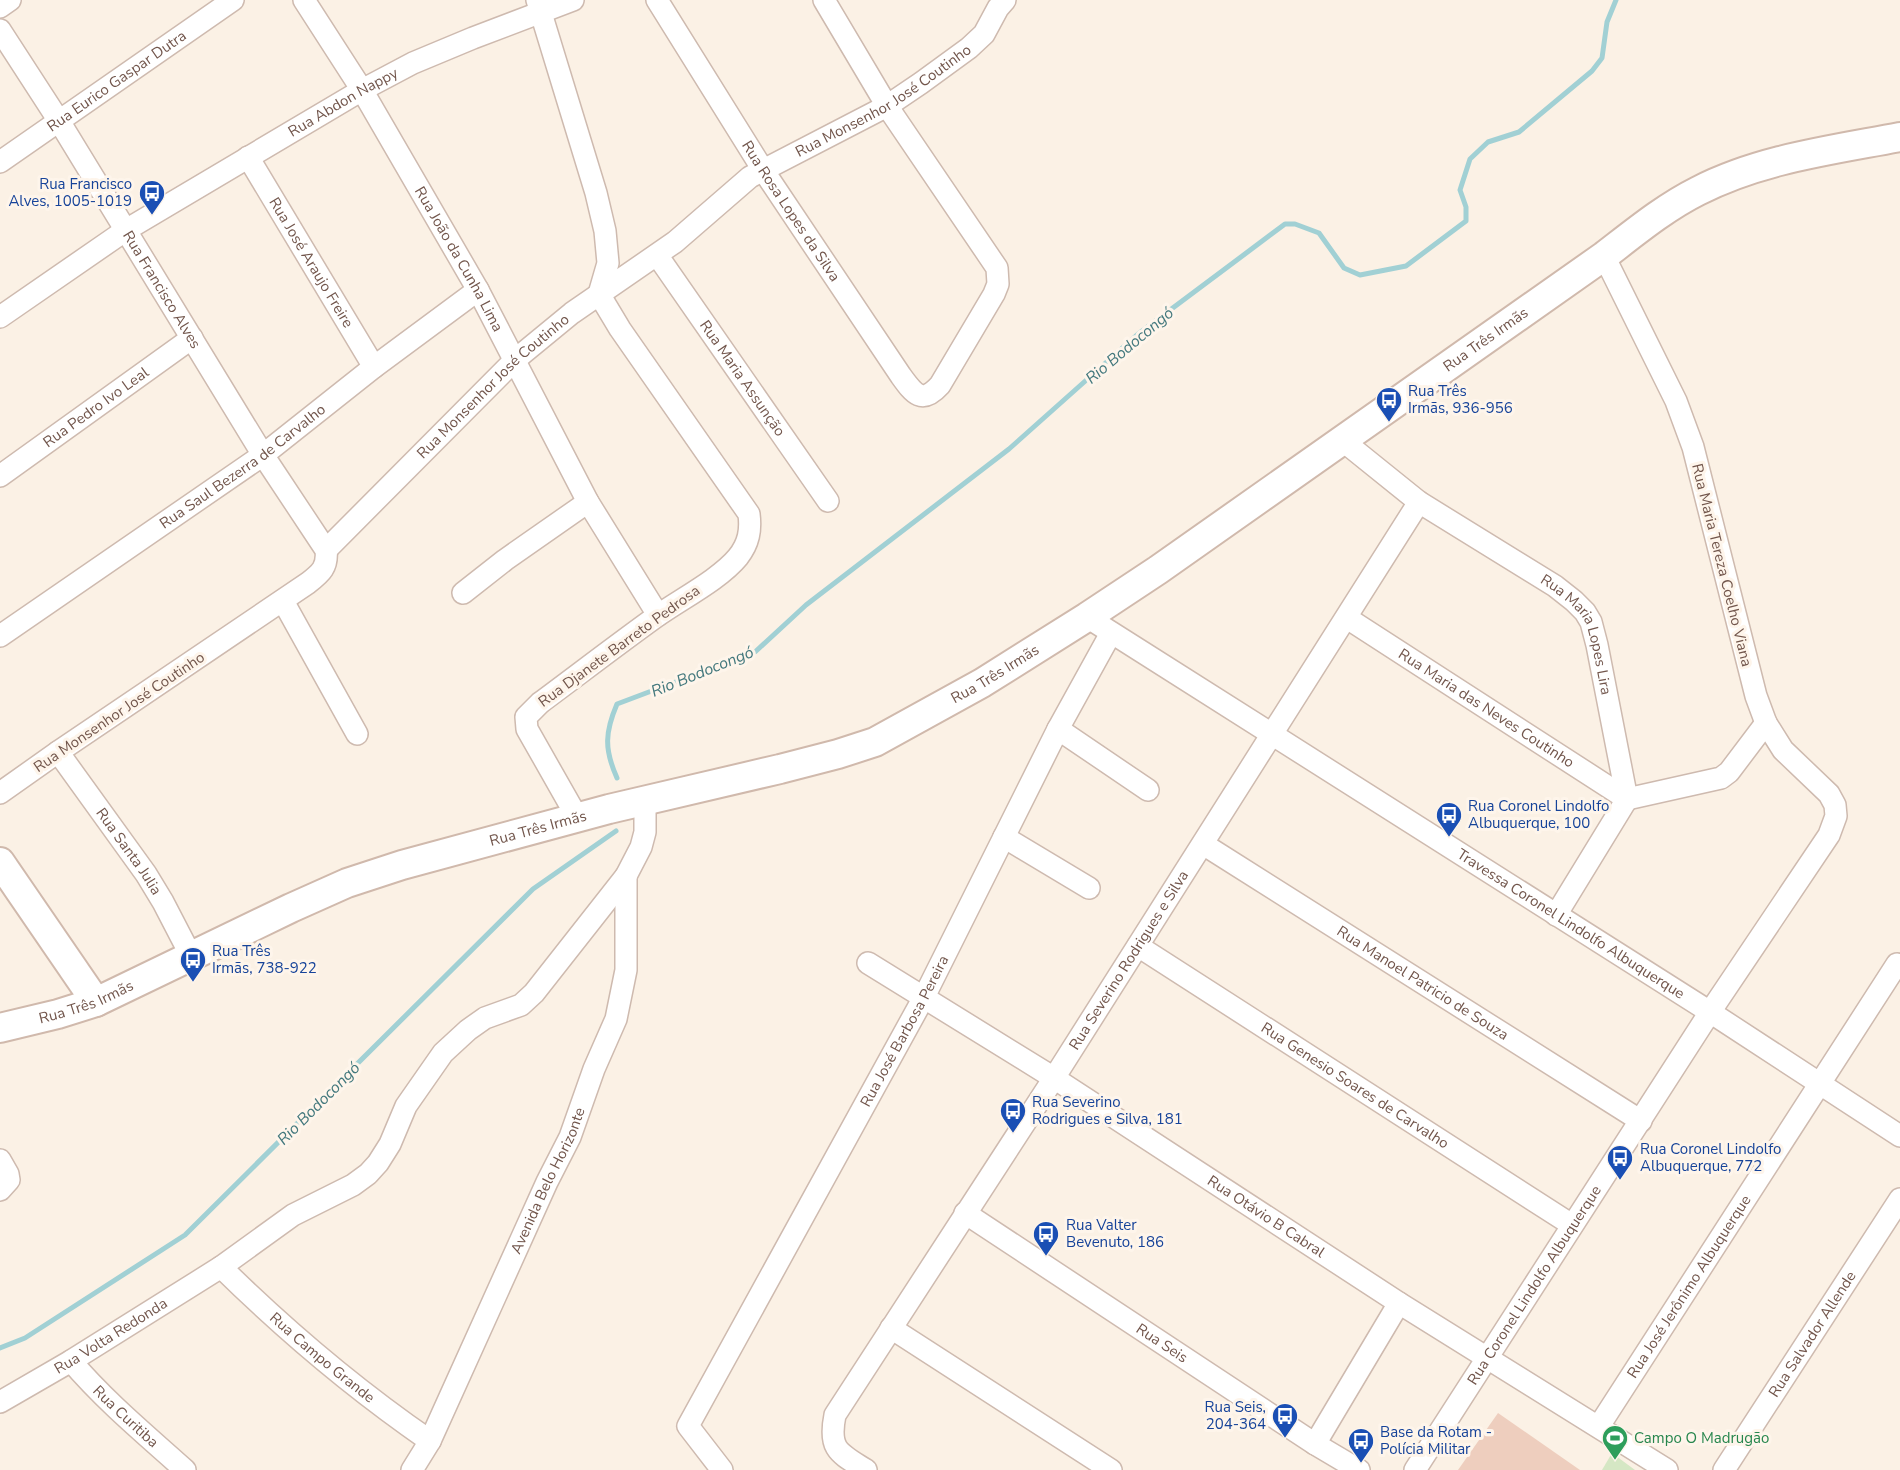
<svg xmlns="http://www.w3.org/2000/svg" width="1900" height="1470" viewBox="0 0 1900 1470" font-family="'Nunito Sans',sans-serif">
  <rect width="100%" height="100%" fill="#fbf1e5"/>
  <polygon fill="#d5e7c4" points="1612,1453 1635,1470 1602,1470"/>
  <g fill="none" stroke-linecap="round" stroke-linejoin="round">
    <g stroke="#a1d0d4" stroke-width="5">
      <path d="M 617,778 C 604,749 605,732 617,704 L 755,652 L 806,605 L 1009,449 L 1138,334 L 1285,224 L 1295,224 L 1319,233 L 1344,268 L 1360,275 L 1406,266 L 1466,221 L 1466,207 L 1460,190 L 1470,159 L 1488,142 L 1519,132 L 1592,71 L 1602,58 L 1607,22 L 1616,0"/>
      <polyline points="0,1348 25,1338 185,1235 533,889 616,831"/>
    </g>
  </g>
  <polygon fill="#eecebe" points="1498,1413 1580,1470 1458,1470"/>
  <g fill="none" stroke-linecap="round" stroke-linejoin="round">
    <g stroke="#cebaaf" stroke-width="24">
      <g id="street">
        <path id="s1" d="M 304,0 L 362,90 L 478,290 L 588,502 L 658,615"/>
        <path d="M 537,0 L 596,193 L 605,231 L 608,263 L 599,294 L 620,329 L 749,514 C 751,530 749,543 738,557 C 720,579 681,599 657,616 C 618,644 579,674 540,703 L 526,717 L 527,729 L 577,817"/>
        <path id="s2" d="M 657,0 L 763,170 L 901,376 C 914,394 922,405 940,385 L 994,294 L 998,284 L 997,268 L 887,106 L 824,0"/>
        <polyline points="0,7 10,0"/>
        <path id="s3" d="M 0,30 L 59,121 L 263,455 L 326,550 C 328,567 321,573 308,583 L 58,752 L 0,793"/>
        <path id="s4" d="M 248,157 L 374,367"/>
        <path id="s5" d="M 0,162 L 233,0"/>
        <path id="s6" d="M 657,255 L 828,501"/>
        <path id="s7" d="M 0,317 L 126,230 L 362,90 L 413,63 L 473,38 L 573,0"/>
        <path id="s8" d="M 1342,440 L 1419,502 L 1555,586 L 1574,601 L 1585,612 L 1591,622 L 1597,645 L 1627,799 L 1556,915"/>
        <path id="s9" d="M 0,476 L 192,338"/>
        <path id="s10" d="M 326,550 L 516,359 L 572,313 L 675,242 L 750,177 L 887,106 L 921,83 L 969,48 L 984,34 L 998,8 L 1005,0"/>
        <polyline points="463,593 505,560 588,502"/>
        <polyline points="283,601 357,734"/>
        <path id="s11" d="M 1087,617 L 1710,1012 L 1900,1136"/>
        <path id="s12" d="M 1347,618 L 1627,799 L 1721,778 L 1729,772 L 1766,723"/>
        <path id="s13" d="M 0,636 L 263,455 L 374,367 L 478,290"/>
        <polyline points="1058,729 1148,790"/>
        <path id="s14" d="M 58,752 L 146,874 L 163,902 L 191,956"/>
        <polyline points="1004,837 1089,888"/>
        <path id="s15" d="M 1203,844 L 1641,1121"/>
        <path id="s16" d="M 1138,946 L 1572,1225"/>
        <path id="s17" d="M 868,963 L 1054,1078 L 1399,1303 L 1667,1470"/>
        <polyline points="0,1160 8,1174 9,1180 0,1190"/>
        <path id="s18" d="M 965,1213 L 1315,1444 L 1359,1470"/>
        <path id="s19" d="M 221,1267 C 285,1330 356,1390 430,1441"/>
        <polyline points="891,1328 1111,1470"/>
        <path id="s20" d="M 71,1361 C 105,1401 146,1435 185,1470"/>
        <path id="s21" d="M 0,1402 L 71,1361 L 221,1267 L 293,1215 L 353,1185 L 368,1174 L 378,1163 L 390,1144 L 406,1106 L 443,1053 L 468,1030 L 485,1018 L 521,1005 L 534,993 L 626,876 L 641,847 L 645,832 L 645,800"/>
        <path id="s22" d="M 1599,1426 L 1897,964"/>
        <polyline points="1315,1444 1399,1303"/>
        <path id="s23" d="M 412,1470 L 430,1441 L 547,1182 L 570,1137 L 594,1069 L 616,1019 L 626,970 L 626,876"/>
        <path id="s24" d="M 722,1470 L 688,1426 L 924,997 L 1058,729 L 1111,633"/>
        <path id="s25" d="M 866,1470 C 839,1453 828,1450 835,1415 L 1054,1078 L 1419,502"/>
        <path id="s26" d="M 1415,1470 L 1710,1012 L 1829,835 L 1836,816 L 1835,805 L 1829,794 L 1783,750 L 1766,723 L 1756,696 L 1693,447 L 1676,401 L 1604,256"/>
        <path id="s27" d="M 1724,1470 L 1900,1199"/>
      </g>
    </g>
    <g stroke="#d0b9ac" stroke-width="32">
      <g id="secondary">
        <polyline points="0,862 96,1002"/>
        <path id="s28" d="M 0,1028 L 58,1014 L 96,1002 L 291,908 L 347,883 L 402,865 L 609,809 L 780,769 L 838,754 L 875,742 L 982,683 L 1087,617 L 1158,570 L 1604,256 C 1634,233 1664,208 1698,191 C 1760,159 1832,150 1900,137"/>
      </g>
    </g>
    <use href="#street" stroke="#fff" stroke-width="21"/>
    <use href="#secondary" stroke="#fff" stroke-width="28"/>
  </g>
  <defs>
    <g id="bus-pin" transform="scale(1.35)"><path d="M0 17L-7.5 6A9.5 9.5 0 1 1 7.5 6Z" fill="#1a4fb4" stroke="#fef5eb"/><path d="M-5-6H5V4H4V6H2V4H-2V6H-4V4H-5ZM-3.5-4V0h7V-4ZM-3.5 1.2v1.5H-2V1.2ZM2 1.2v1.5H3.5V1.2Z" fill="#fff"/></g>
    <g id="stadium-pin" transform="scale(1.35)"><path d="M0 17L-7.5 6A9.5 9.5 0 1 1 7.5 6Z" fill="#2e9e5b" stroke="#fef5eb"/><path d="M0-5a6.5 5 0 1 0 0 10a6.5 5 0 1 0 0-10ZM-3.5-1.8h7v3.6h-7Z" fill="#fff"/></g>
  </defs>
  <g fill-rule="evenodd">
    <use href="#bus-pin" x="152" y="193"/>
    <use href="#bus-pin" x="1389" y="400"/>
    <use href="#bus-pin" x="1449" y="815"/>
    <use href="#bus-pin" x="193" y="960"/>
    <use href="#bus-pin" x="1013" y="1111"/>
    <use href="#bus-pin" x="1620" y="1158"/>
    <use href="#bus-pin" x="1046" y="1234"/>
    <use href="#bus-pin" x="1285" y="1416"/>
    <use href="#stadium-pin" x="1615" y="1438"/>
    <use href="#bus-pin" x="1361" y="1441"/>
  </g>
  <g text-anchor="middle" stroke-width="6" stroke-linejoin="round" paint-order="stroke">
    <g font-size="15" fill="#72564c" stroke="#fef5eb">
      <text dy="5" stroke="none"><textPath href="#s5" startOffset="142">Rua Eurico Gaspar Dutra</textPath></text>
      <text dy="5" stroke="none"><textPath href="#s10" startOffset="720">Rua Monsenhor José Coutinho</textPath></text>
      <text dy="5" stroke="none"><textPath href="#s7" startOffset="405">Rua Abdon Nappy</textPath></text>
      <text dy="5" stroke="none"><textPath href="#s2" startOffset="250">Rua Rosa Lopes da Silva</textPath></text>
      <text dy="5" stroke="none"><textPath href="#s1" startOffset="302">Rua João da Cunha Lima</textPath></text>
      <text dy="5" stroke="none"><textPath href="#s4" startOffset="123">Rua José Araujo Freire</textPath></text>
      <text dy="5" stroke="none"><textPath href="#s3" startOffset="306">Rua Francisco Alves</textPath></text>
      <text dy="5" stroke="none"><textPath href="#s28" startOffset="1656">Rua Três Irmãs</textPath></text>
      <text dy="5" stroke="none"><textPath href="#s6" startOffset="150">Rua Maria Assunção</textPath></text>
      <text dy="5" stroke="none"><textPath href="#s10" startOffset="234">Rua Monsenhor José Coutinho</textPath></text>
      <text dy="5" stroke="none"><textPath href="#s9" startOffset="118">Rua Pedro Ivo Leal</textPath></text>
      <text dy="5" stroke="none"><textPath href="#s13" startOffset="296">Rua Saul Bezerra de Carvalho</textPath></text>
      <text transform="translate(1722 565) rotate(76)" y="5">Rua Maria Tereza Coelho Viana</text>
      <text dy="5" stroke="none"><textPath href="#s8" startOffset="314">Rua Maria Lopes Lira</textPath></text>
      <text transform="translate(619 646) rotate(-36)" y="5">Rua Djanete Barreto Pedrosa</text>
      <text dy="5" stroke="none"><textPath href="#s28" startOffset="1062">Rua Três Irmãs</textPath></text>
      <text dy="5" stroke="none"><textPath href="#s12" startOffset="166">Rua Maria das Neves Coutinho</textPath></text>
      <text transform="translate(119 712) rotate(-34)" y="5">Rua Monsenhor José Coutinho</text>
      <text dy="5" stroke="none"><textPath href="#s28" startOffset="576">Rua Três Irmãs</textPath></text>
      <text dy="5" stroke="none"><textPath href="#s14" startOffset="122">Rua Santa Julia</textPath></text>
      <text dy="5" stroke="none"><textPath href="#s11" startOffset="573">Travessa Coronel Lindolfo Albuquerque</textPath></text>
      <text dy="5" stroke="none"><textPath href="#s25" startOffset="612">Rua Severino Rodrigues e Silva</textPath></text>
      <text dy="5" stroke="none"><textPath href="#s15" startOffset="260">Rua Manoel Patricio de Souza</textPath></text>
      <text dy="5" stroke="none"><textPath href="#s28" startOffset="90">Rua Três Irmãs</textPath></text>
      <text dy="5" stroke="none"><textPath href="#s24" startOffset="506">Rua José Barbosa Pereira</textPath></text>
      <text dy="5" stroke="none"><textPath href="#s16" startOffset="258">Rua Genesio Soares de Carvalho</textPath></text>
      <text dy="5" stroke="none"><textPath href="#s23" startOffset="320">Avenida Belo Horizonte</textPath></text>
      <text dy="5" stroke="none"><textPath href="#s17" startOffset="472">Rua Otávio B Cabral</textPath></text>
      <text dy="5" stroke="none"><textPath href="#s26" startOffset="220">Rua Coronel Lindolfo Albuquerque</textPath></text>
      <text dy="5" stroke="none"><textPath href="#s22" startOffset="166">Rua José Jerônimo Albuquerque</textPath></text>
      <text dy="5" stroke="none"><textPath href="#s27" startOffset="162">Rua Salvador Allende</textPath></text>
      <text dy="5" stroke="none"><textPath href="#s21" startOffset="129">Rua Volta Redonda</textPath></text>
      <text dy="5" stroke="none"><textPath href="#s18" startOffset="236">Rua Seis</textPath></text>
      <text dy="5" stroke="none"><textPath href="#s19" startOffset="136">Rua Campo Grande</textPath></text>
      <text dy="5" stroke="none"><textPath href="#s20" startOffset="78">Rua Curitiba</textPath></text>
    </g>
    <g font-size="15" fill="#164399" stroke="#fef5eb" text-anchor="start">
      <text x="132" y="189" text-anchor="end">Rua Francisco<tspan x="132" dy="17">Alves, 1005-1019</tspan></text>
      <text x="1408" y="396">Rua Três<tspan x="1408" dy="17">Irmãs, 936-956</tspan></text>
      <text x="1468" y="811">Rua Coronel Lindolfo<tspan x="1468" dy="17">Albuquerque, 100</tspan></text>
      <text x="212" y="956">Rua Três<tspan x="212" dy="17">Irmãs, 738-922</tspan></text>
      <text x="1032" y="1107">Rua Severino<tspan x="1032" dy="17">Rodrigues e Silva, 181</tspan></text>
      <text x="1640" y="1154">Rua Coronel Lindolfo<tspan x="1640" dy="17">Albuquerque, 772</tspan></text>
      <text x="1066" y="1230">Rua Valter<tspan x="1066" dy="17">Bevenuto, 186</tspan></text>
      <text x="1266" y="1412" text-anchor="end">Rua Seis,<tspan x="1266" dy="17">204-364</tspan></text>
      <text x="1380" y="1437">Base da Rotam -<tspan x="1380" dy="17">Polícia Militar</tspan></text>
    </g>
    <g font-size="15" fill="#27864d" stroke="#fef5eb" text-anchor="start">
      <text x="1634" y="1443">Campo O Madrugão</text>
    </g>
    <g font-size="16" font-style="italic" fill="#43787d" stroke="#fef5eb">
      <text transform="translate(1129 345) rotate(-40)" y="6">Rio Bodocongó</text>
      <text transform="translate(702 671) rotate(-22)" y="6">Rio Bodocongó</text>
      <text transform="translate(318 1103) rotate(-45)" y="6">Rio Bodocongó</text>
    </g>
  </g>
</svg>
